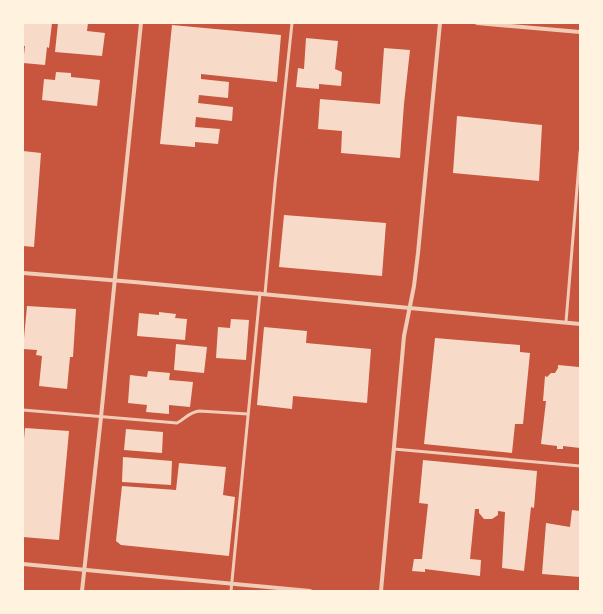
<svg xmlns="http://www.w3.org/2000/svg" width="603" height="614" viewBox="0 0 603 614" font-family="Inter,sans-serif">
  <rect width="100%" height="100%" fill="#c8553d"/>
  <g fill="#f7dbc8">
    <polygon points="23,23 52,23 49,48 47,47 45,65 23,63 25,46 23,46"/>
    <polygon points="58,23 88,23 87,31 105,33 102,56 55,52"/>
    <polygon points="172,25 281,35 277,82 201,74 201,79 229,82 228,98 199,95 198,103 233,107 232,121 196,117 195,127 220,129 218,144 195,142 195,147 160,144"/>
    <polygon points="306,38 338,41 335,69 342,72 341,86 319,84 319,89 296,87 298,68 304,69"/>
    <polygon points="384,48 410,50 404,104 400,158 341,153 342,131 318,129 320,99 380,104"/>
    <polygon points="56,72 71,73 71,77 100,80 97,106 42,100 44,79 55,80"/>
    <polygon points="457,116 542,125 539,181 453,173"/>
    <polygon points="23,151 41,153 34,247 23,246"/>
    <polygon points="284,215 386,223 382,276 279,267"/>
    <polygon points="27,306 76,309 73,357 70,357 67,389 39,386 42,356 36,355 37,350 23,349"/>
    <polygon points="159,312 176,314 175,318 187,319 185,340 137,336 139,313 159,315"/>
    <polygon points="231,319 249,320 246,360 216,358 218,327 230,328"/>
    <polygon points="264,327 307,331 306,343 371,349 367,403 293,396 292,409 257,405"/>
    <polygon points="435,338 520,345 520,352 530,353 523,424 515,424 512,453 424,444"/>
    <polygon points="176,344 207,347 204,373 174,370"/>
    <polygon points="558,365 579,367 580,374 580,448 563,446 563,449 557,449 557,446 541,444 546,401 543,401 545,376 547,377 551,373 555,373 558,368"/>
    <polygon points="148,371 170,373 169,380 193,382 190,407 169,405 169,414 146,412 147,405 128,403 130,375 147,377"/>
    <polygon points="25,428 69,431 59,540 23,537 23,451"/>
    <polygon points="126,429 163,432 162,453 124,450"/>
    <polygon points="123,457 172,461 171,485 122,482"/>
    <polygon points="423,460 537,471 534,508 531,507 524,571 502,568 505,512 498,511 498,515 492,519 484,519 479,513 479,509 475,509 470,559 481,560 480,576 425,569 425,572 412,571 414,559 422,559 428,504 419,503"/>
    <polygon points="179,463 226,467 223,495 235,497 229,556 121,545 116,541 122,486 176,490"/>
    <polygon points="572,510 580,511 580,577 542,574 546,523 570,527"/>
  </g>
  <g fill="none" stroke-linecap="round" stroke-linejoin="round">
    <g stroke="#f1ccb7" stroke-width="3">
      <polyline points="265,294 275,184 292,23"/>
      <polyline points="566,322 580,152"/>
      <path d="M 23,410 L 177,423 C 185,419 189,412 199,411 L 248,414"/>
      <polyline points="394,449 580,466"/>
      <polyline points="231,591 260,293"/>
    </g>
    <g stroke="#f1ccb7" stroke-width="4">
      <polyline points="477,23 580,32"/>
      <polyline points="23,273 134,282 580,324"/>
      <polyline points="23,564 310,591"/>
      <polyline points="82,591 101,417 120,228 141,23"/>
      <polyline points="381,591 404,336 414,286 418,253 440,23"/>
    </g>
  </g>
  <rect width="603" height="614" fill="none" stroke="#fff3e0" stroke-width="48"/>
</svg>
